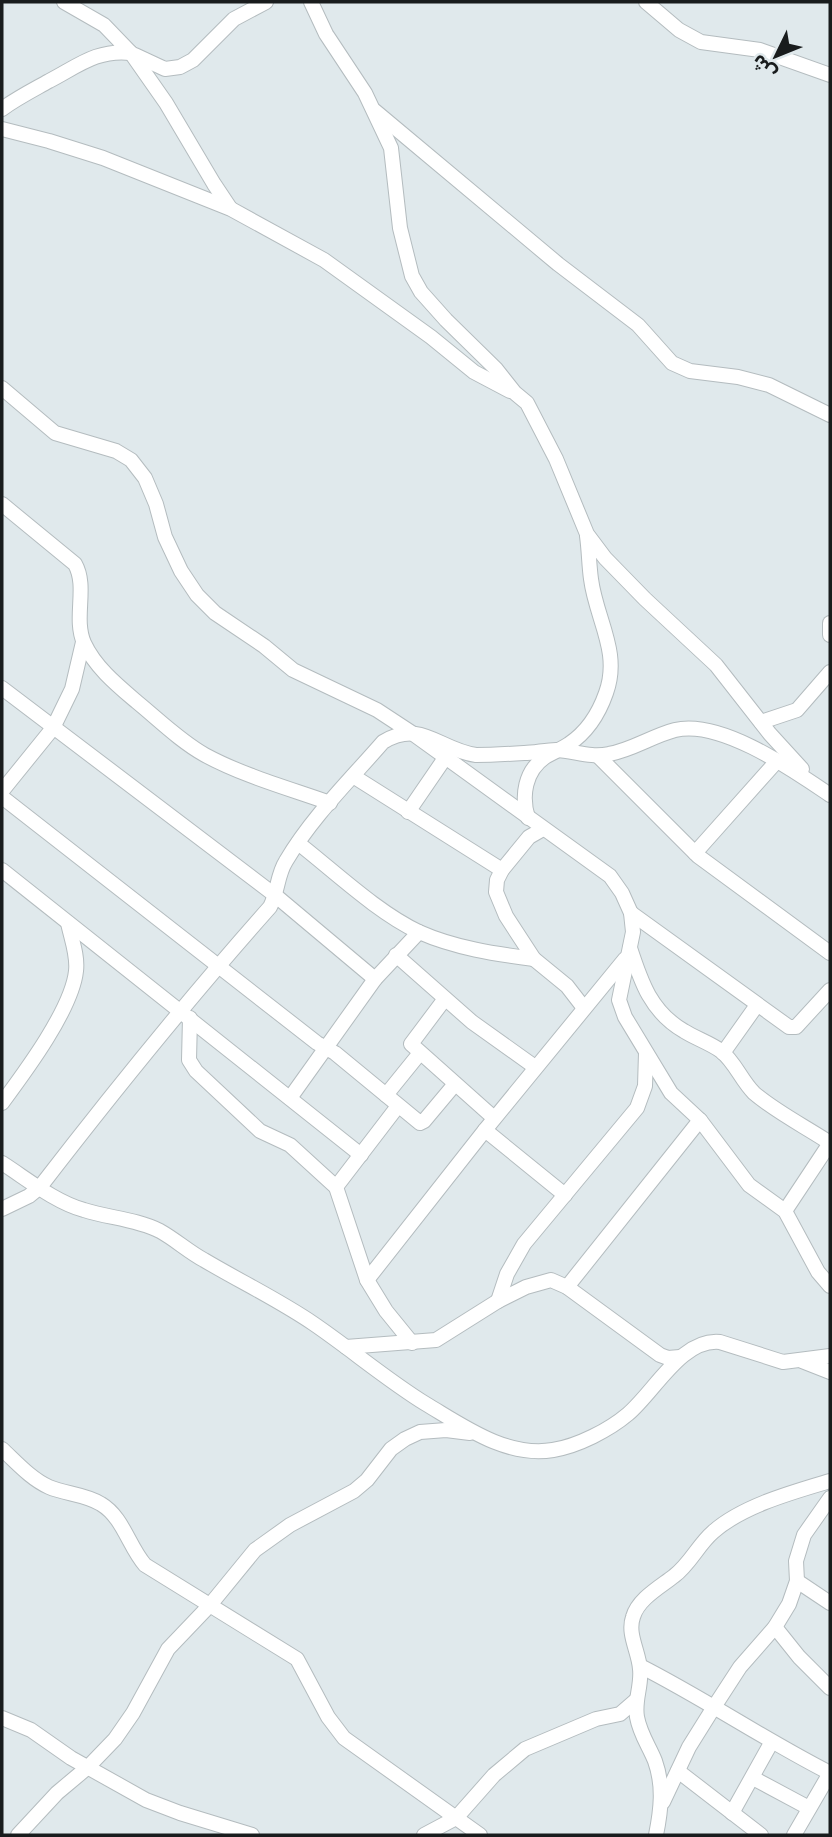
<svg xmlns="http://www.w3.org/2000/svg" width="832" height="1837" viewBox="0 0 832 1837" font-family="'Exo 2','Noto Sans Arabic',sans-serif">
  <rect width="100%" height="100%" fill="#e0e9ec"/>
  <g fill="none" stroke-linecap="round" stroke-linejoin="round">
    <g stroke="#b4bcbf" stroke-width="16">
      <g id="minor">
        <polyline points="311,2 326,34 365,93 391,148 400,228 412,276 421,292 446,320 496,369 515,393 527,403 556,459 587,534 605,558 645,599 716,665 770,734 802,769"/>
        <polyline points="646,2 679,30 701,42 760,50 830,75"/>
        <polyline points="131,53 166,103 214,184 230,208"/>
        <polyline points="135,55 165,69 180,67 193,60 234,19 266,2"/>
        <path d="M 2,109 C 17,98 33,90 49,81 C 78,66 97,49 131,53 L 104,25 L 64,2"/>
        <polyline points="375,111 558,264 638,325 672,363 690,371 738,377 769,385 830,415"/>
        <polyline points="2,129 49,141 103,158 231,209 324,260 431,337 474,372 510,391"/>
        <polyline points="2,388 55,433 116,451 131,460 145,478 156,504 165,537 181,571 197,595 215,613 264,646 293,670 377,710 412,733 610,876 622,893 631,913 633,932 619,1000 625,1017 671,1093 700,1120 749,1185 785,1211 818,1272 830,1286"/>
        <path d="M 2,504 L 75,564 C 88,587 73,618 84,643 C 95,667 117,685 137,702 C 159,720 180,741 205,755 C 244,776 288,788 330,803"/>
        <polyline points="830,623 830,635"/>
        <polyline points="2,688 276,896 375,979"/>
        <polyline points="761,722 797,710 830,672"/>
        <polyline points="598,756 698,856 830,953"/>
        <polyline points="353,776 502,870"/>
        <polyline points="2,791 53,728 72,689 83,642"/>
        <polyline points="2,797 317,1043 335,1053 420,1123 424,1121 455,1084"/>
        <polyline points="408,812 445,758"/>
        <path d="M 528,818 C 521,796 525,771 545,757 C 553,752 562,749 569,744 C 587,732 599,713 606,693 C 621,652 596,619 591,579 C 589,565 589,550 587,536"/>
        <polyline points="543,829 529,837 502,870 497,880 496,892 506,916 534,959 567,986 584,1008"/>
        <path d="M 298,843 C 334,871 378,913 419,932 C 455,948 495,954 534,959"/>
        <polyline points="695,853 777,761"/>
        <polyline points="2,870 361,1155"/>
        <polyline points="631,913 789,1027 796,1027 830,990"/>
        <path d="M 630,948 C 641,982 651,1012 684,1031 C 695,1038 710,1043 721,1051 C 735,1062 741,1080 754,1093 C 776,1112 806,1127 830,1143"/>
        <polyline points="396,955 472,1022 535,1067"/>
        <polyline points="444,1000 411,1044 494,1118"/>
        <polyline points="190,1018 189,1060 196,1071 260,1131 290,1145 336,1187 367,1280 386,1311 412,1343"/>
        <polyline points="723,1053 757,1005"/>
        <polyline points="386,1095 420,1053"/>
        <polyline points="290,1098 375,979 419,932"/>
        <path d="M 2,1103 C 25,1072 72,1009 76,971 C 78,955 71,938 68,923"/>
        <polyline points="485,1130 565,1195"/>
        <path d="M 2,1163 C 27,1179 55,1202 84,1210 C 109,1218 136,1219 160,1231 C 176,1240 189,1252 204,1260 C 241,1282 279,1300 314,1324 C 352,1350 387,1380 426,1404 C 463,1426 507,1458 553,1450 C 578,1446 609,1430 628,1414 C 655,1391 682,1338 720,1342 L 783,1362 L 830,1356"/>
        <polyline points="336,1187 398,1106"/>
        <path d="M 2,1209 L 29,1196 L 40,1187 C 114,1091 190,997 270,907 C 278,892 277,875 286,861 C 312,817 350,780 383,742 C 422,719 439,750 476,755 C 492,755 508,754 524,753 C 534,753 546,750 556,750 C 575,751 590,758 609,754 C 632,750 652,736 675,730 C 721,719 793,770 830,795"/>
        <polyline points="785,1211 830,1143"/>
        <polyline points="367,1280 485,1130 625,959"/>
        <polyline points="567,1287 700,1120"/>
        <polyline points="498,1301 507,1274 524,1244 637,1108 645,1086 646,1053"/>
        <polyline points="346,1347 436,1340 498,1301 526,1287 551,1280 567,1287 660,1355 668,1358 680,1357"/>
        <polyline points="802,1361 830,1372"/>
        <path d="M 2,1449 C 16,1462 31,1479 49,1487 C 65,1494 85,1494 101,1504 C 123,1517 129,1547 145,1565 L 297,1659 L 328,1717 L 344,1738 L 480,1835"/>
        <polyline points="797,1581 830,1603"/>
        <polyline points="775,1627 799,1657 830,1688"/>
        <path d="M 640,1666 C 705,1699 765,1740 830,1773"/>
        <polyline points="2,1718 31,1730 71,1758 146,1800 180,1813 252,1835"/>
        <polyline points="678,1771 761,1835"/>
        <polyline points="753,1778 809,1808"/>
        <polyline points="663,1802 689,1747 714,1707 740,1667 775,1627 789,1604 797,1581 796,1561 804,1535 830,1498"/>
        <polyline points="732,1813 771,1743"/>
        <polyline points="18,1835 57,1793 88,1767 115,1739 133,1713 168,1649 210,1605 255,1550 290,1525 354,1491 367,1480 391,1449 405,1439 420,1432 446,1430 470,1433"/>
        <polyline points="424,1835 456,1818 494,1775 525,1749 596,1719 620,1714 635,1701"/>
        <path d="M 656,1835 C 661,1810 664,1786 655,1761 C 649,1746 640,1734 637,1717 C 634,1700 642,1686 640,1669 C 639,1652 627,1634 633,1617 C 638,1599 660,1587 674,1576 C 690,1564 698,1545 713,1532 C 742,1506 793,1492 830,1481"/>
        <polyline points="794,1835 830,1773"/>
      </g>
    </g>
    <use href="#minor" stroke="#fff" stroke-width="14"/>
  </g>
  <rect width="832" height="1837" fill="none" stroke="#191c1d" stroke-width="7"/>
  <g transform="translate(776 56) rotate(227)" stroke="#e0e9ec" stroke-width="5" paint-order="stroke">
  <path d="M0-5L12 26L0 18L-12 26Z" fill="#191c1d"/>
  <text y="-10" font-size="19" font-weight="bold" text-anchor="middle" fill="#191c1d">ش</text>
  </g>
</svg>
